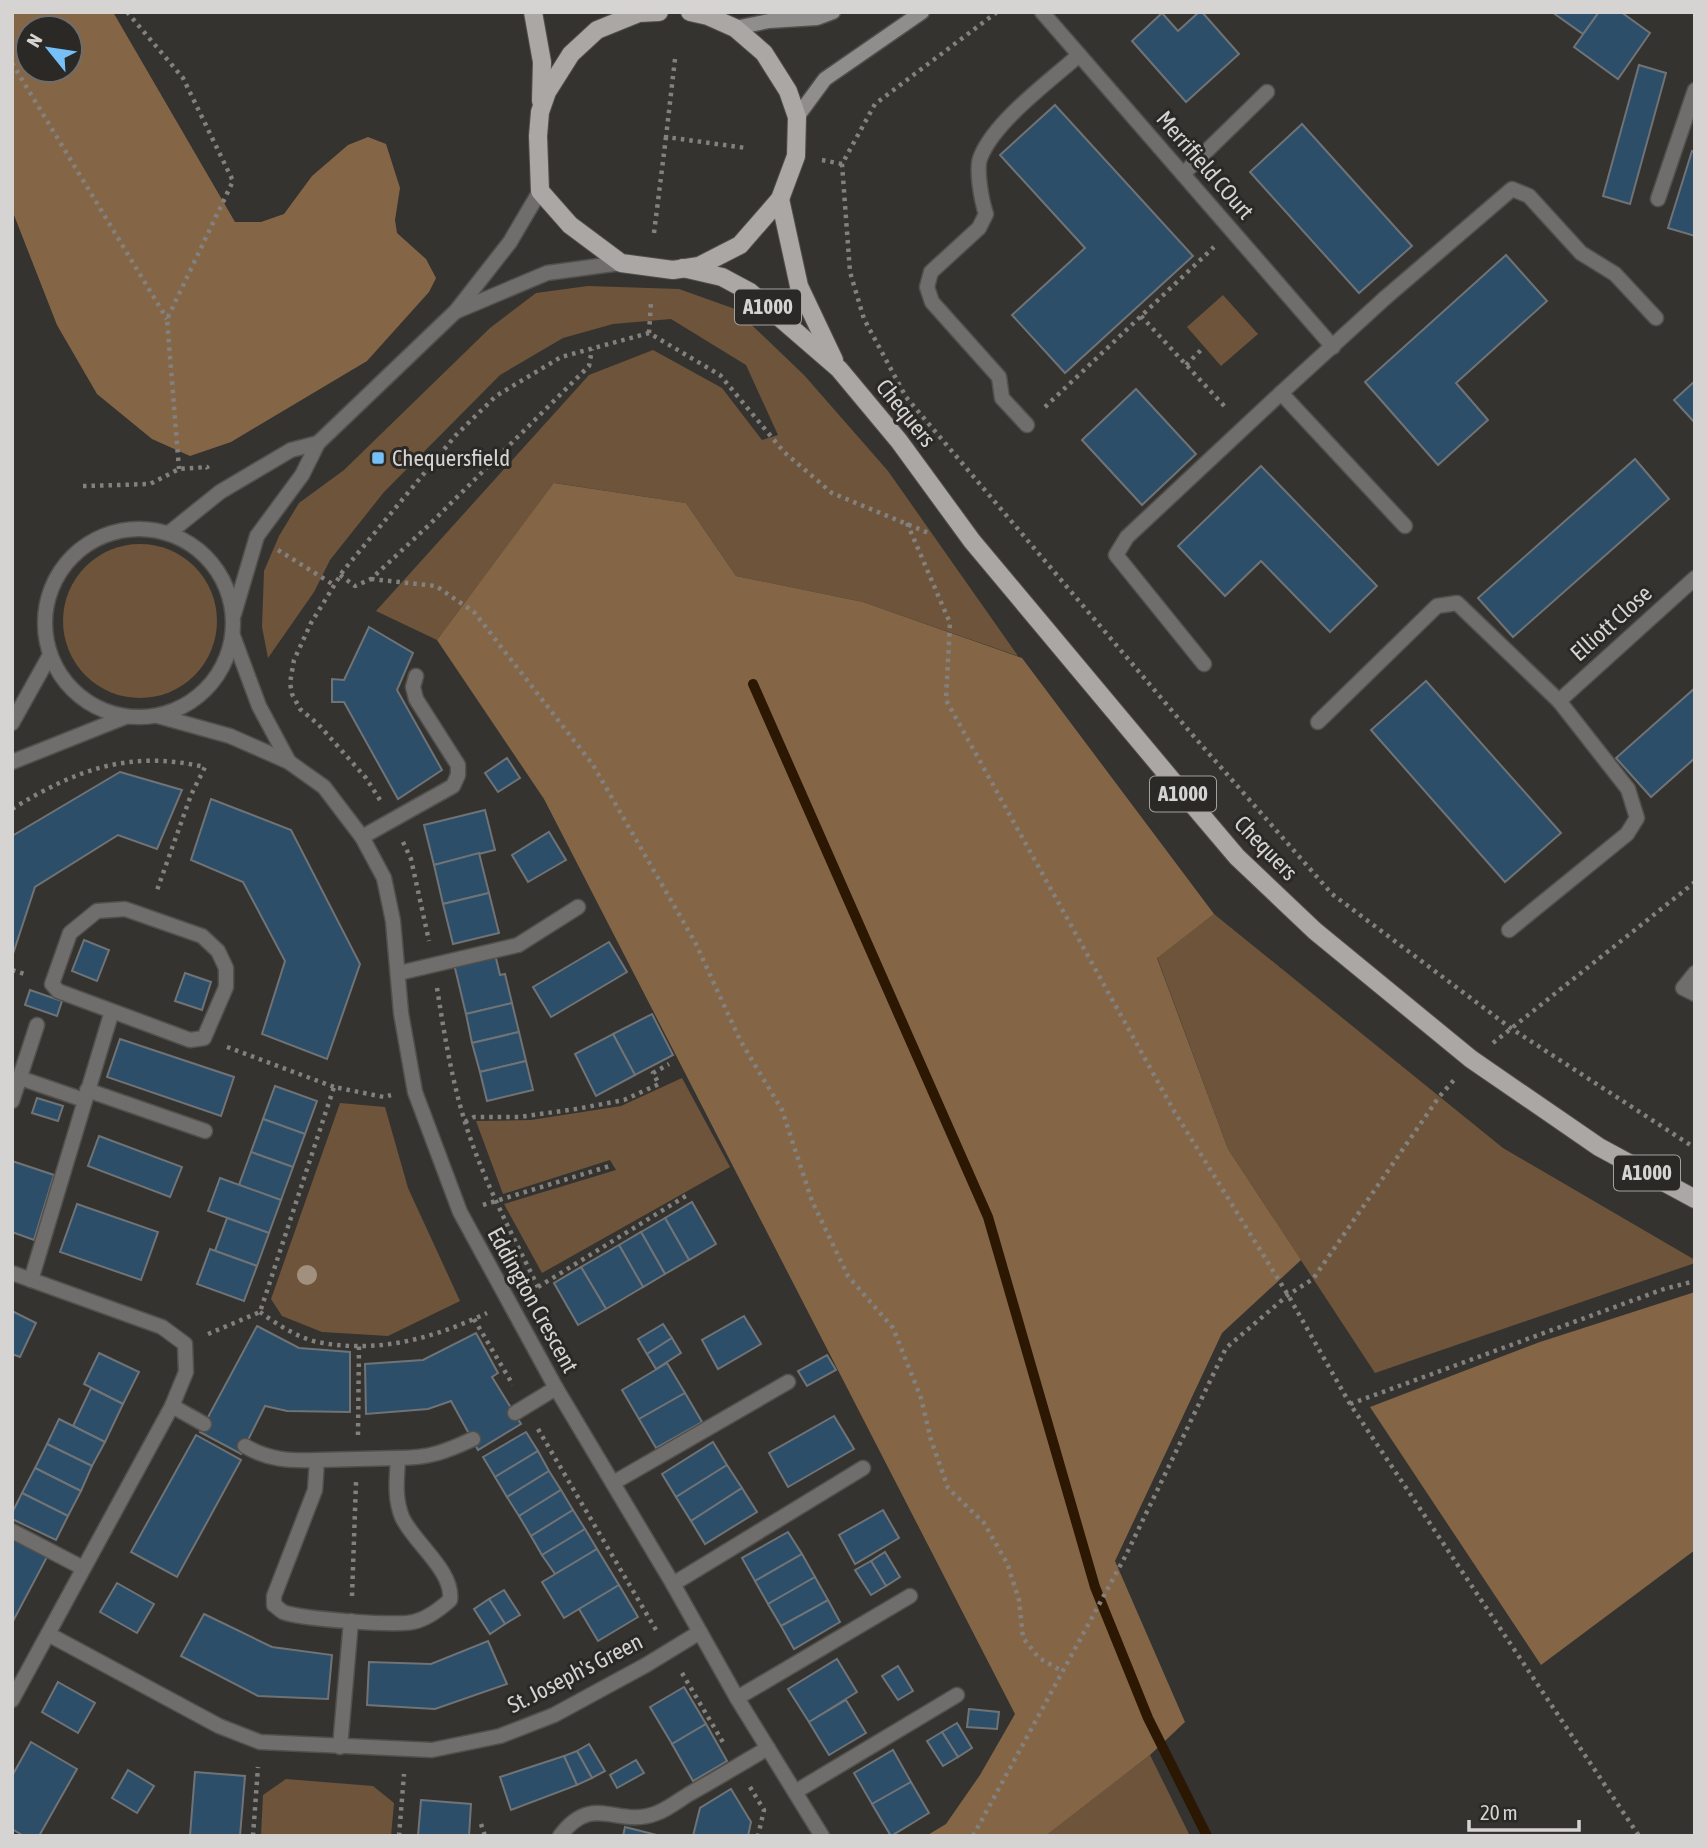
<svg xmlns="http://www.w3.org/2000/svg" width="1707" height="1848" viewBox="0 0 1707 1848" font-family="'Asap Condensed',sans-serif">
  <rect width="100%" height="100%" fill="#353330"/>
  <g fill="#6e543a">
    <polygon points="588,286 679,289 735,309 804,375 888,471 1018,656 863,602 736,576 686,503 555,483 437,640 376,611 589,375 653,350 722,388 762,440 778,435 746,365 671,319 613,324 563,338 500,375 384,492 330,560 314,592 268,658 262,627 264,571 279,536 299,503 344,470 490,328 536,293"/>
    <polygon points="1223,295 1258,334 1221,366 1187,327"/>
    <circle cx="140" cy="621" r="77"/>
    <polygon points="1214,914 1503,1148 1695,1260 1695,1263 1375,1373 1228,1149 1157,957"/>
    <polygon points="682,1078 730,1167 542,1273 504,1204 616,1170 610,1160 503,1194 476,1121 531,1120 621,1106"/>
    <polygon points="340,1103 385,1107 408,1188 460,1301 388,1336 322,1332 282,1316 271,1299"/>
    <polygon points="1150,1755 1190,1836 1044,1836"/>
    <polygon points="286,1779 373,1786 394,1803 391,1836 261,1836 263,1795"/>
  </g>
  <g fill="#846647" fill-rule="evenodd">
    <path d="M 12,12 L 113,12 L 235,222 L 261,222 L 284,214 L 312,176 L 348,145 L 368,137 L 386,144 L 400,188 L 395,220 L 397,233 L 426,259 L 436,278 L 429,292 L 367,361 L 231,442 L 190,456 L 152,439 L 97,394 L 57,325 L 12,210 ZM 28,28 L 70,28 L 70,70 L 28,70 Z"/>
    <polygon points="554,483 686,503 736,576 863,602 1022,658 1214,914 1157,958 1228,1149 1301,1260 1222,1333 1115,1561 1185,1722 1150,1755 1045,1836 926,1836 946,1824 980,1775 1015,1714 544,799 437,640"/>
    <polygon points="1695,1292 1695,1550 1541,1665 1370,1407 1540,1342"/>
  </g>
  <g fill="none" stroke-linecap="round" stroke-linejoin="round">
    <polyline stroke="#2b1702" stroke-width="10" points="753,684 988,1217 1095,1587 1148,1718 1207,1836"/>
  </g>
  <g fill="#2c4e68" stroke="#707376" stroke-width="2">
    <polygon points="1199,12 1202,12 1239,54 1186,102 1132,41 1162,13 1178,31"/>
    <polygon points="1552,12 1599,12 1583,34"/>
    <polygon points="1599,12 1621,12 1650,33 1618,79 1574,47"/>
    <polygon points="1639,65 1666,73 1630,204 1603,196"/>
    <polygon points="1055,105 1193,256 1065,373 1012,315 1085,248 1000,155"/>
    <polygon points="1302,124 1412,246 1359,293 1250,172"/>
    <polygon points="1692,151 1695,152 1695,236 1668,228"/>
    <polygon points="1506,255 1547,301 1456,383 1488,420 1438,465 1365,382"/>
    <polygon points="1695,381 1695,423 1674,400"/>
    <polygon points="1136,389 1196,454 1142,505 1082,440"/>
    <polygon points="1635,459 1669,499 1513,637 1478,598"/>
    <polygon points="1261,466 1377,586 1330,632 1261,561 1225,596 1178,546"/>
    <polygon points="369,627 413,653 397,690 442,770 398,799 344,702 332,702 332,679 344,680"/>
    <polygon points="1426,681 1561,833 1505,882 1371,730"/>
    <polygon points="1695,688 1695,758 1651,797 1616,758"/>
    <polygon points="507,758 520,778 498,792 485,773"/>
    <polygon points="120,772 182,790 157,849 118,835 35,887 12,957 12,836"/>
    <polygon points="211,799 291,830 360,964 327,1059 262,1034 285,961 243,882 191,860"/>
    <polygon points="485,810 495,850 434,865 424,825"/>
    <polygon points="549,832 566,860 528,882 512,855"/>
    <polygon points="479,853 489,893 443,904 434,865"/>
    <polygon points="489,893 499,933 453,944 443,904"/>
    <polygon points="84,940 109,950 97,981 72,971"/>
    <polygon points="609,942 627,972 551,1017 533,987"/>
    <polygon points="495,954 500,975 505,974 512,1003 466,1014 454,964"/>
    <polygon points="185,973 211,982 202,1010 175,1001"/>
    <polygon points="30,990 62,1001 57,1016 25,1005"/>
    <polygon points="512,1003 519,1032 472,1043 466,1014"/>
    <polygon points="652,1014 673,1055 635,1075 613,1034"/>
    <polygon points="519,1032 526,1061 480,1072 472,1043"/>
    <polygon points="613,1034 635,1075 596,1096 575,1054"/>
    <polygon points="120,1039 234,1077 221,1116 107,1077"/>
    <polygon points="526,1061 533,1090 487,1101 480,1072"/>
    <polygon points="275,1086 317,1101 305,1134 263,1119"/>
    <polygon points="37,1098 63,1106 58,1121 32,1113"/>
    <polygon points="263,1119 305,1134 293,1167 251,1152"/>
    <polygon points="99,1136 182,1167 170,1197 88,1166"/>
    <polygon points="251,1152 293,1167 281,1200 239,1185"/>
    <polygon points="12,1161 54,1175 34,1240 12,1232"/>
    <polygon points="220,1178 281,1200 269,1233 208,1211"/>
    <polygon points="692,1202 716,1244 689,1260 665,1218"/>
    <polygon points="77,1204 158,1232 141,1280 60,1252"/>
    <polygon points="227,1218 269,1233 257,1266 215,1251"/>
    <polygon points="665,1218 689,1260 665,1274 641,1232"/>
    <polygon points="641,1232 665,1274 643,1287 619,1245"/>
    <polygon points="619,1245 643,1287 606,1309 581,1267"/>
    <polygon points="210,1249 257,1266 244,1301 197,1284"/>
    <polygon points="581,1267 606,1309 578,1325 554,1283"/>
    <polygon points="12,1311 36,1323 20,1357 12,1354"/>
    <polygon points="744,1316 761,1344 718,1369 702,1340"/>
    <polygon points="663,1324 672,1338 647,1354 638,1339"/>
    <polygon points="257,1326 299,1348 350,1352 350,1412 287,1411 265,1406 241,1454 200,1432"/>
    <polygon points="476,1333 498,1373 492,1377 521,1424 478,1450 451,1401 428,1409 366,1414 365,1364 423,1360"/>
    <polygon points="672,1338 681,1353 656,1369 647,1354"/>
    <polygon points="99,1353 139,1372 123,1404 84,1384"/>
    <polygon points="827,1355 836,1370 807,1386 798,1371"/>
    <polygon points="667,1363 685,1393 639,1419 622,1390"/>
    <polygon points="91,1388 123,1404 105,1442 73,1426"/>
    <polygon points="685,1393 702,1422 656,1448 639,1419"/>
    <polygon points="834,1416 854,1449 788,1487 769,1453"/>
    <polygon points="59,1419 105,1442 92,1466 47,1444"/>
    <polygon points="526,1432 538,1451 495,1477 483,1457"/>
    <polygon points="196,1435 241,1460 177,1577 131,1552"/>
    <polygon points="713,1442 727,1465 676,1497 662,1474"/>
    <polygon points="47,1444 92,1466 81,1491 35,1468"/>
    <polygon points="538,1451 549,1471 507,1497 495,1477"/>
    <polygon points="727,1465 742,1488 691,1521 676,1497"/>
    <polygon points="35,1468 81,1491 68,1516 22,1493"/>
    <polygon points="549,1471 561,1490 519,1516 507,1497"/>
    <polygon points="742,1488 757,1512 705,1544 691,1521"/>
    <polygon points="561,1490 573,1510 531,1536 519,1516"/>
    <polygon points="22,1493 68,1516 56,1540 12,1519 12,1513"/>
    <polygon points="573,1510 585,1529 542,1555 531,1536"/>
    <polygon points="883,1510 899,1538 855,1564 839,1535"/>
    <polygon points="585,1529 597,1549 555,1574 542,1555"/>
    <polygon points="788,1532 802,1554 755,1581 742,1558"/>
    <polygon points="12,1538 47,1557 12,1623"/>
    <polygon points="597,1549 619,1585 564,1618 542,1582"/>
    <polygon points="885,1552 900,1577 886,1586 871,1561"/>
    <polygon points="802,1554 815,1577 768,1604 755,1581"/>
    <polygon points="871,1561 886,1586 871,1595 855,1570"/>
    <polygon points="815,1577 828,1600 781,1626 768,1604"/>
    <polygon points="117,1583 154,1604 137,1633 100,1612"/>
    <polygon points="619,1585 638,1617 598,1641 579,1609"/>
    <polygon points="504,1590 520,1615 505,1624 489,1599"/>
    <polygon points="489,1599 505,1624 490,1634 474,1609"/>
    <polygon points="828,1600 840,1622 794,1649 781,1626"/>
    <polygon points="204,1614 272,1647 332,1655 328,1699 258,1696 181,1656"/>
    <polygon points="488,1641 507,1684 435,1709 367,1705 369,1662 431,1664"/>
    <polygon points="837,1659 857,1692 809,1722 788,1689"/>
    <polygon points="898,1666 913,1691 898,1700 882,1676"/>
    <polygon points="58,1682 95,1703 78,1733 42,1712"/>
    <polygon points="684,1687 706,1724 672,1744 650,1707"/>
    <polygon points="846,1700 866,1733 829,1755 809,1722"/>
    <polygon points="969,1709 999,1712 997,1729 967,1727"/>
    <polygon points="957,1723 972,1748 958,1757 942,1732"/>
    <polygon points="706,1724 727,1761 693,1781 672,1744"/>
    <polygon points="942,1732 958,1757 943,1766 927,1741"/>
    <polygon points="31,1742 77,1769 39,1836 24,1836 12,1829 12,1776"/>
    <polygon points="589,1744 605,1771 592,1778 577,1751"/>
    <polygon points="893,1750 911,1782 872,1804 854,1773"/>
    <polygon points="577,1751 592,1778 577,1785 564,1756"/>
    <polygon points="564,1756 577,1785 511,1810 500,1777"/>
    <polygon points="636,1760 644,1773 617,1788 610,1775"/>
    <polygon points="128,1770 154,1786 137,1813 112,1798"/>
    <polygon points="195,1772 245,1776 240,1836 190,1836"/>
    <polygon points="911,1782 929,1813 891,1836 872,1804"/>
    <polygon points="731,1789 751,1822 748,1836 693,1836 700,1808"/>
    <polygon points="421,1800 471,1804 469,1836 418,1836"/>
    <polygon points="625,1827 657,1835 656,1836 623,1836"/>
  </g>
  <g fill="none" stroke-linecap="round" stroke-linejoin="round">
    <g stroke="#52504d" stroke-width="17">
      <g id="lane">
        <polyline points="1183,174 1267,92"/>
        <polyline points="1658,199 1695,90"/>
        <polyline points="1385,298 1512,189 1529,196 1581,253 1615,274 1656,318"/>
        <path d="M 1027,425 L 1002,398 L 999,377 L 932,302 L 927,287 L 931,272 L 979,228 L 986,214 C 982,202 975,168 981,156 C 996,120 1050,81 1079,55"/>
        <polyline points="1204,664 1116,555 1127,537 1281,393 1405,526"/>
        <polyline points="1318,722 1437,606 1457,603 1559,701 1628,789 1637,818 1627,834 1509,930"/>
        <polyline points="362,837 453,786 458,775 458,765 416,699 413,687 416,676"/>
        <polyline points="399,973 518,945 578,907"/>
        <polyline points="1695,973 1683,988 1695,994"/>
        <polyline points="20,1078 84,1100"/>
        <polyline points="87,1090 205,1131"/>
        <polyline points="12,1101 37,1025"/>
        <polyline points="31,1280 112,1011 58,991 52,984 70,933 97,911 125,909 202,936 218,951 226,968 226,987 204,1038 190,1040 112,1011"/>
        <polyline points="172,1406 204,1424"/>
        <polyline points="515,1413 556,1388"/>
        <path d="M 245,1446 C 268,1460 290,1461 317,1460 L 315,1490 L 274,1596 L 274,1605 C 277,1607 280,1610 283,1612 C 301,1619 394,1626 413,1622 C 427,1619 440,1609 450,1600 C 454,1571 413,1542 402,1517 C 394,1497 397,1478 398,1458 L 317,1460"/>
        <path d="M 398,1458 C 429,1458 445,1452 473,1439"/>
        <polyline points="613,1483 788,1382"/>
        <polyline points="12,1531 83,1568"/>
        <polyline points="673,1584 863,1468"/>
        <polyline points="737,1698 910,1596"/>
        <polyline points="340,1747 351,1621"/>
        <polyline points="795,1792 957,1695"/>
        <path d="M 560,1836 C 593,1791 618,1829 657,1813 C 668,1809 679,1800 689,1794 C 716,1779 742,1763 768,1748"/>
      </g>
    </g>
    <g stroke="#52504d" stroke-width="17">
      <g id="street">
        <polyline points="1042,12 1333,347"/>
        <polyline points="457,311 547,273 621,263"/>
        <polyline points="1281,393 1385,298"/>
        <circle cx="139" cy="623" r="94"/>
        <polyline points="169,533 220,492 291,450 318,443"/>
        <polyline points="234,614 257,536 302,475 318,443 456,311 510,242 540,191"/>
        <polyline points="233,636 259,706 289,762"/>
        <polyline points="1559,701 1695,578"/>
        <polyline points="158,716 230,736 289,762 324,787 362,837 384,878 393,921 401,1013 415,1092 460,1212 556,1388 673,1584 737,1698 822,1836"/>
        <polyline points="12,723 50,655"/>
        <polyline points="12,762 125,717"/>
        <polyline points="12,1273 162,1327 185,1344 186,1372 172,1406 12,1700"/>
        <polyline points="48,1634 219,1726 260,1742 432,1750 500,1736 554,1715 646,1665 700,1632"/>
      </g>
    </g>
    <g stroke="#52504d" stroke-width="17">
      <g id="secondary">
        <polyline points="735,28 769,21 817,18 833,12"/>
        <polyline points="797,117 825,79 922,12"/>
      </g>
    </g>
    <g stroke="#52504d" stroke-width="20">
      <g id="primary">
        <polyline points="533,12 542,62 541,101"/>
        <polyline points="659,12 639,13 597,30 571,54 547,92 540,112 538,136 540,191 570,225 621,263 673,270 699,266 740,245 780,199 796,156 797,117 788,91 764,53 735,28 708,16 690,12"/>
        <polyline points="780,199 799,286 834,360"/>
        <polyline points="683,268 722,277 750,292 839,369 899,441 972,541 1176,785 1237,857 1315,931 1471,1059 1599,1147 1695,1199"/>
      </g>
    </g>
    <g stroke="#83817e" stroke-width="4.5" stroke-dasharray="3.5 5" stroke-linecap="butt">
      <polyline points="127,12 183,78 233,181 167,319 179,469"/>
      <polyline points="997,12 875,104 842,164 850,272 864,319 906,397 1190,732 1332,894 1512,1029 1695,1148"/>
      <polyline points="675,59 666,137 746,148"/>
      <polyline points="12,63 167,319"/>
      <polyline points="822,160 842,164"/>
      <polyline points="654,233 666,137"/>
      <polyline points="1141,316 1227,409"/>
      <polyline points="649,333 651,302"/>
      <polyline points="1186,365 1204,347"/>
      <polyline points="1045,407 1214,247"/>
      <polyline points="83,486 150,484 179,469 207,467 208,469"/>
      <polyline points="907,523 950,623 946,700 1174,1111 1288,1295 1350,1404 1639,1836"/>
      <polyline points="278,550 334,585"/>
      <polyline points="340,575 355,586 371,579 428,526 589,366 592,349"/>
      <polyline points="371,579 436,586 474,612 593,765 695,942 740,1040 782,1110 812,1201 848,1276 893,1328 921,1398 931,1440 948,1488 984,1523 1007,1563 1019,1600 1023,1638 1039,1658 1062,1671"/>
      <polyline points="380,800 366,778 318,724 300,709 292,694 290,683 294,660 311,623 343,571 456,435 496,396 561,357 649,333 720,375 784,452 832,493 931,534"/>
      <path d="M 12,809 C 77,769 129,750 205,767 L 191,795 L 156,893"/>
      <polyline points="403,842 411,859 429,941"/>
      <polyline points="12,970 28,975"/>
      <path d="M 437,988 C 444,1032 451,1076 464,1119 C 482,1178 511,1232 538,1287"/>
      <polyline points="1493,1043 1695,882"/>
      <polyline points="227,1047 334,1087"/>
      <polyline points="465,1122 474,1117 519,1117 576,1109 624,1100 659,1084 653,1073 669,1064"/>
      <polyline points="483,1205 613,1165"/>
      <polyline points="538,1287 689,1194"/>
      <path d="M 260,1312 C 278,1325 301,1340 323,1343 C 381,1353 434,1338 487,1313"/>
      <polyline points="474,1319 513,1385"/>
      <polyline points="208,1334 260,1312 334,1087 384,1097 391,1095"/>
      <polyline points="1350,1404 1664,1289 1695,1281"/>
      <polyline points="538,1429 656,1630"/>
      <polyline points="358,1435 359,1345"/>
      <polyline points="352,1596 356,1482"/>
      <polyline points="682,1673 724,1744"/>
      <polyline points="750,1787 764,1810 758,1836"/>
      <polyline points="481,1824 485,1836"/>
      <polyline points="253,1836 258,1767"/>
      <polyline points="399,1836 404,1774"/>
      <polyline points="973,1836 1126,1555 1226,1348 1288,1295 1313,1279 1439,1097 1454,1080"/>
    </g>
    <use href="#lane" stroke="#6f6e6c" stroke-width="14"/>
    <use href="#street" stroke="#6f6e6c" stroke-width="14"/>
    <use href="#secondary" stroke="#908e8c" stroke-width="14"/>
    <use href="#primary" stroke="#aaa7a5" stroke-width="18"/>
  </g>
  <circle fill="#a2907e" cx="307" cy="1275" r="10"/>
  <rect fill="#76c0f7" stroke="#2b2926" stroke-width="2.5" x="371" y="451" width="14" height="14" rx="3.5"/>
  <g text-anchor="middle" stroke-width="6" stroke-linejoin="round" paint-order="stroke">
    <g fill="#2b2926" stroke="#a3a19e" stroke-width="2">
      <rect x="735" y="289.5" width="66" height="35" rx="5"/>
      <rect x="1150" y="776.5" width="66" height="35" rx="5"/>
      <rect x="1614" y="1155.5" width="66" height="35" rx="5"/>
    </g>
    <g font-size="21" font-weight="bold" fill="#d6d4d2">
      <text x="768" y="314">A1000</text>
      <text x="1183" y="801">A1000</text>
      <text x="1647" y="1180">A1000</text>
    </g>
    <g font-size="23" fill="#d6d4d2" stroke="#2b2926">
      <text transform="translate(1205 165) rotate(49)" y="8">Merrifield COurt</text>
      <text transform="translate(906 413) rotate(51)" y="8">Chequers</text>
      <text transform="translate(1611 623) rotate(-42)" y="8">Elliott Close</text>
      <text transform="translate(1266 848) rotate(46)" y="8">Chequers</text>
      <text transform="translate(533 1300) rotate(61)" y="8">Eddington Crescent</text>
      <text transform="translate(575 1673) rotate(-27)" y="8">St. Joseph's Green</text>
    </g>
    <g font-size="23" fill="#d6d4d2" stroke="#2b2926" text-anchor="start">
      <text x="392" y="466">Chequersfield</text>
    </g>
  </g>
  <rect width="1707" height="1848" fill="none" stroke="#d6d4d2" stroke-width="28"/>
  <g transform="translate(49 49) rotate(300)"><circle r="33" fill="#2b2926" stroke="#6f6d6b" stroke-width="2"/>
  <path d="M0-5L12 26L0 18L-12 26Z" fill="#76c0f7"/>
  <text y="-10" font-size="19" font-weight="bold" text-anchor="middle" fill="#d6d4d2">N</text>
  </g>
  <path d="M1469 1820v10h110v-10" fill="none" stroke="#d6d4d2" stroke-width="3.5"/>
  <text x="1480" y="1820" font-size="21" fill="#d6d4d2" stroke="#2b2926" stroke-width="5" paint-order="stroke">20 m</text>
</svg>
